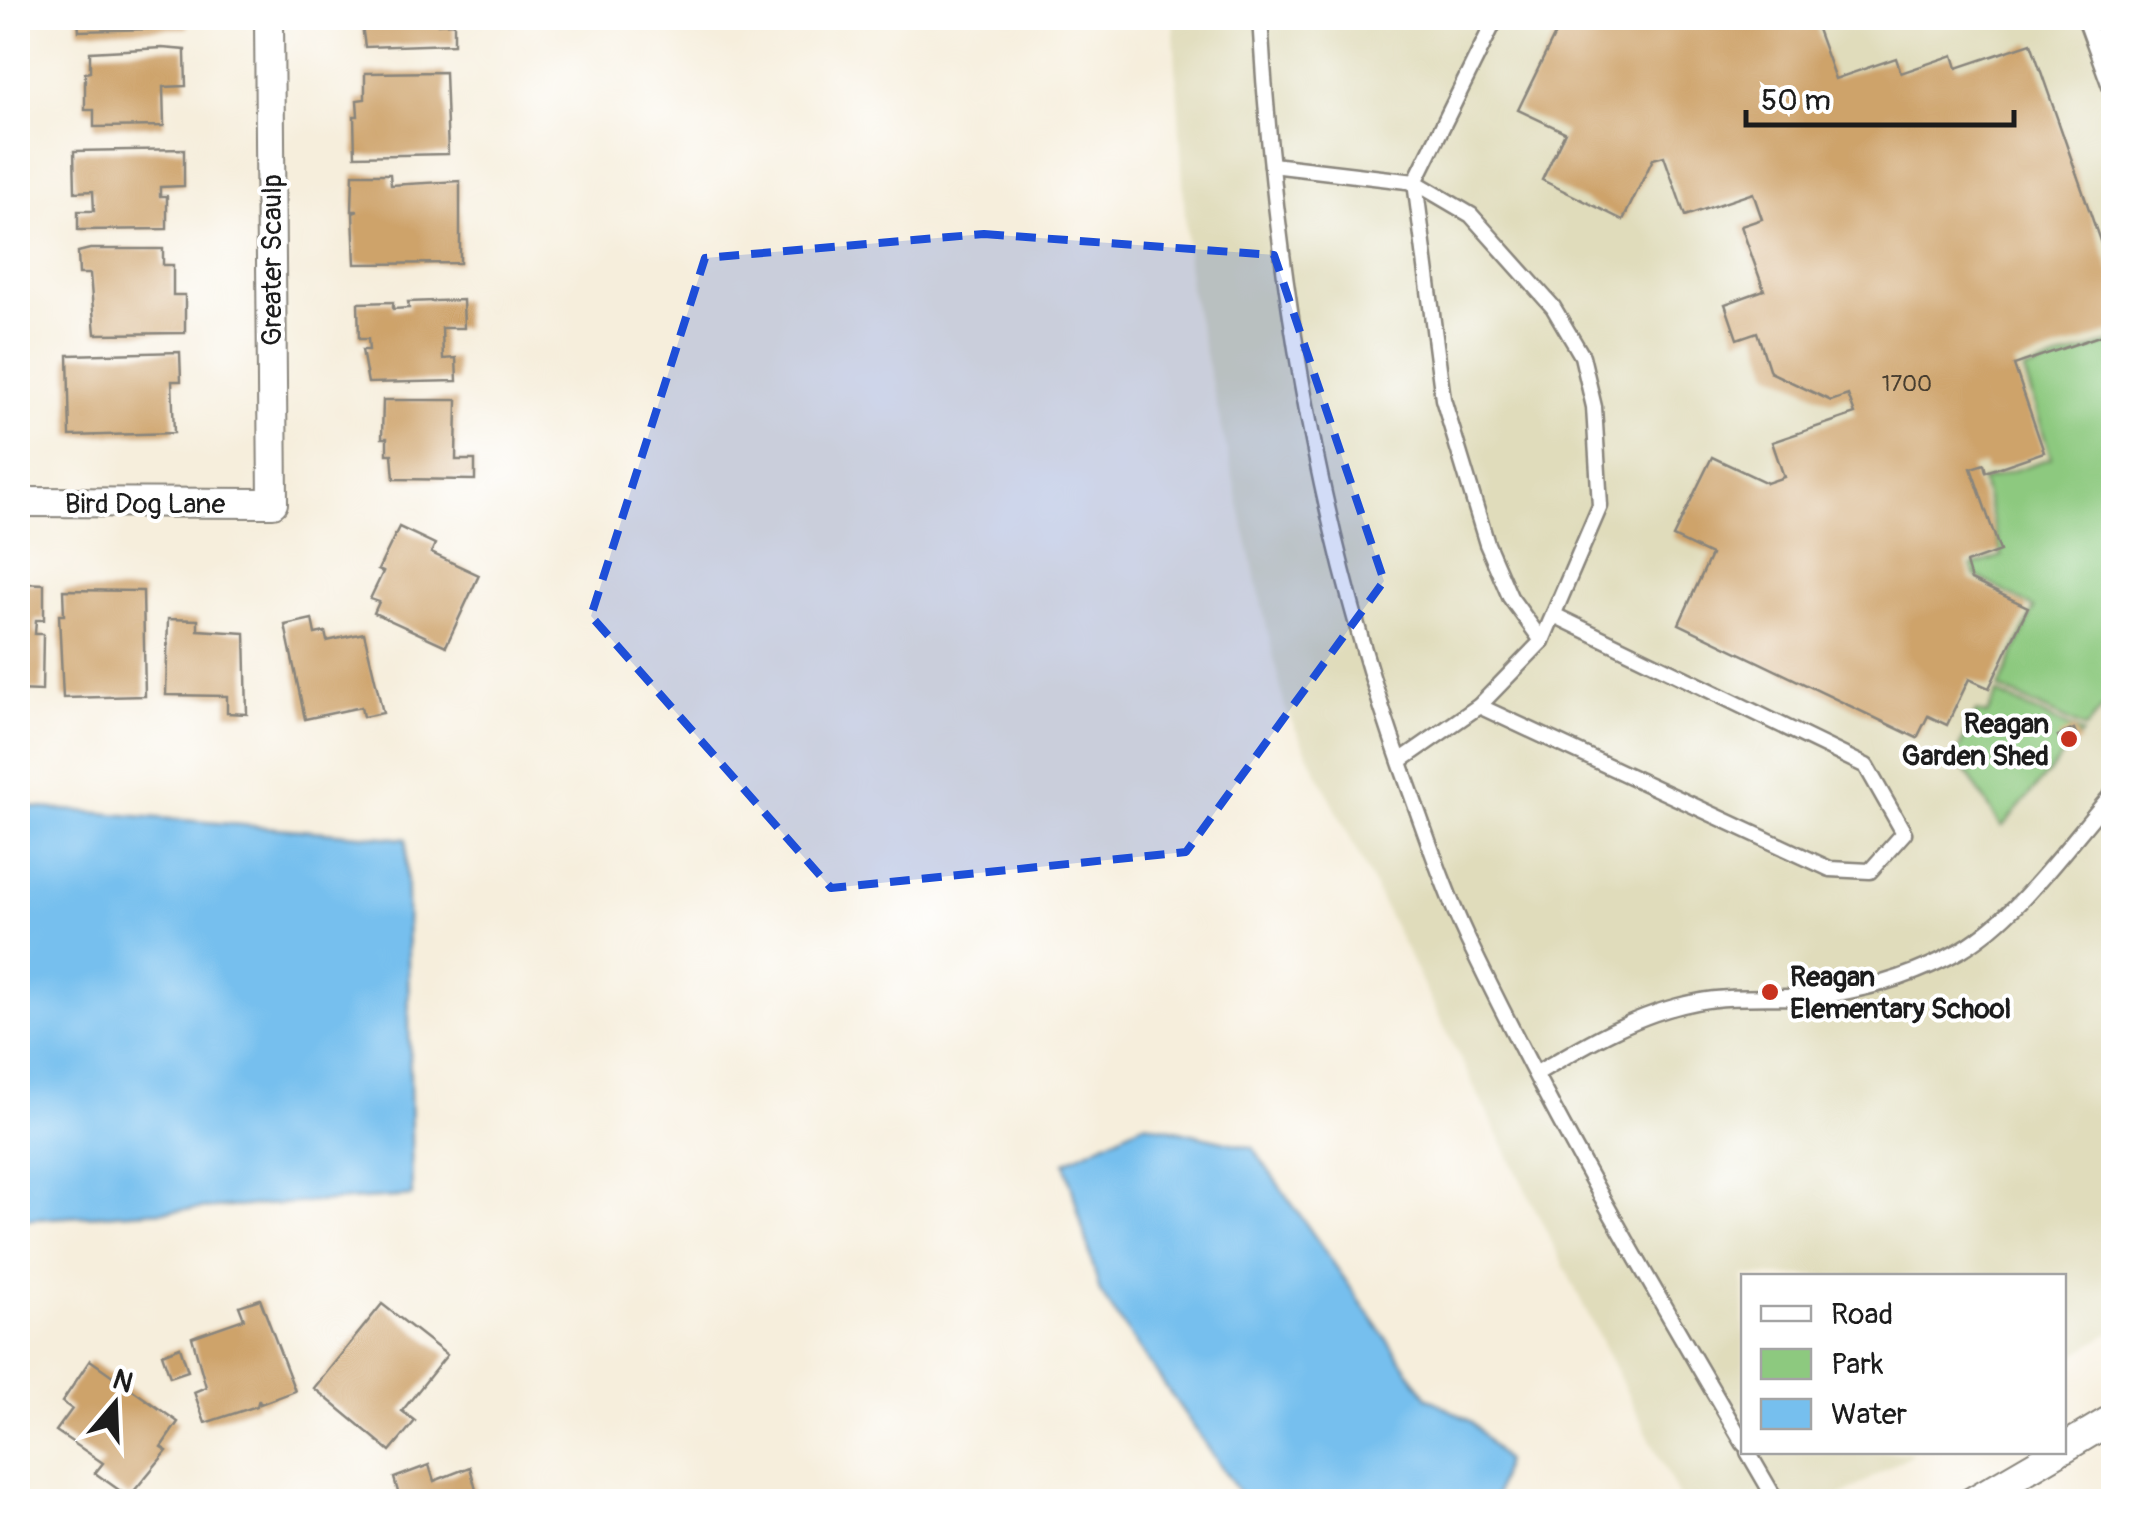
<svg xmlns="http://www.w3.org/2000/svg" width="2131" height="1519" viewBox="0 0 2131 1519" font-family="Pangolin,sans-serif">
  <rect width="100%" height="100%" fill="#fff"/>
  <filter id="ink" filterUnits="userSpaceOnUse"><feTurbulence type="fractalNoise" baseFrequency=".01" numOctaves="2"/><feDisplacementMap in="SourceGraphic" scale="20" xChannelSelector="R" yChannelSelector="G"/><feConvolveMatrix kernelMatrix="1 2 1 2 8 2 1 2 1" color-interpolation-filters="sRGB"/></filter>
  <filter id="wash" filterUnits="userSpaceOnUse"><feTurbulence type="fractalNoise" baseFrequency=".0048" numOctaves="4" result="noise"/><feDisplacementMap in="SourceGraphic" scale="40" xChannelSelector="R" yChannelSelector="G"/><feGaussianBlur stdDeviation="2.25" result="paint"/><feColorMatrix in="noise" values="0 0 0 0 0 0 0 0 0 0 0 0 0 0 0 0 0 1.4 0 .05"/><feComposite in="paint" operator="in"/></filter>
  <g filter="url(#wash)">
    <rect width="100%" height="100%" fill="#f6eedc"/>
    <polygon fill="#e0dcbb" points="1173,18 2113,18 2113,1331 2064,1361 2064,1276 1744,1276 1744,1452 1915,1452 1833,1501 1681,1501 1285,708 1189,283"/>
    <g fill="#8dc97f" stroke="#54724e" stroke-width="2.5">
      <polygon points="2113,342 2113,695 2085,729 1999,688 2034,608 1976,576 1972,566 2002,556 1982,481 2051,458 2024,371"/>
      <polygon points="1997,693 2082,734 2002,827 1956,756 1976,712 1987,715"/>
    </g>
    <g fill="#76bfee" stroke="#496e85" stroke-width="2.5">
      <polygon points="18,806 406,839 412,1196 18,1220"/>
      <polygon points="1145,1123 1253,1148 1427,1397 1472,1422 1505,1461 1494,1501 1245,1501 1100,1292 1065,1162"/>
    </g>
    <g id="blocks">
      <g fill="#cea36a">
        <polygon points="78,18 188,18 188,28 79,31"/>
        <polygon points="361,18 438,18 438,24 454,23 454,44 365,47"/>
        <polygon points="1563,18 1813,18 1835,79 1896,58 1901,73 1953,55 1957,68 2031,43 2114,281 2114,331 2014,365 2044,452 1986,472 1984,464 1971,468 2000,551 1966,563 1971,580 2028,607 1989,688 1969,679 1947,725 1928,716 1917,738 1679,624 1711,555 1673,537 1712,457 1767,483 1784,477 1772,442 1855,414 1848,395 1831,401 1770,372 1757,332 1737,339 1725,304 1764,290 1741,226 1762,219 1753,193 1685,216 1664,156 1653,159 1623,220 1542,180 1565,132 1518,110"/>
        <polygon points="162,48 185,50 185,54 186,86 163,87 164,126 94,127 94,110 85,110 85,73 90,72 90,52"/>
        <polygon points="445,72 448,154 355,156 354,116 358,116 357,100 365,99 365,73"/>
        <polygon points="184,149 184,186 160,187 160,196 167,196 167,229 78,230 78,211 94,211 93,191 75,192 74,151"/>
        <polygon points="353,174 390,174 391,185 460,181 460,263 355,264 353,213 358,211 352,211"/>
        <polygon points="90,249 163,249 163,265 173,265 173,295 185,295 185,333 95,334 90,274 79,274 78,252"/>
        <polygon points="463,300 464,328 442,328 443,359 456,358 457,381 368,383 362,350 369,350 368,339 359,339 358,303 393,302 393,309 409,308 408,302"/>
        <polygon points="180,352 181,381 172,381 174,433 70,436 68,355"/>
        <polygon points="383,400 457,400 456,460 475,460 475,480 394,479 392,454 387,454 387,438 382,438"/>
        <polygon points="399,527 435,544 431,553 479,575 446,646 374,613 379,602 370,599 383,572 378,570"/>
        <polygon points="18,583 44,584 44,620 36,620 35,634 43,634 42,691 18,690"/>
        <polygon points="63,590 143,591 145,696 63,698 59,615 64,615"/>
        <polygon points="168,619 198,620 198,630 245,633 247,714 227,713 227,696 166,695"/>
        <polygon points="312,619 315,634 325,632 327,641 364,633 383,713 363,717 361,707 305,719 285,625"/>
        <polygon points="2074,729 2080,742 2064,749 2058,736"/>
        <polygon points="260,1299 295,1391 260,1404 259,1399 257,1406 205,1423 194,1392 206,1387 192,1337 244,1319 239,1306"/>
        <polygon points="382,1304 447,1355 402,1411 415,1421 390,1451 314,1388"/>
        <polygon points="180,1347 188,1371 170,1377 162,1354"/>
        <polygon points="90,1360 178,1422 161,1447 167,1451 129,1497 95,1473 103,1463 56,1431 72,1409 62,1402"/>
        <polygon points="429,1465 434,1481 470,1467 479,1502 401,1502 394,1478"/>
      </g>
    </g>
  </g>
  <g filter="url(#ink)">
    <use href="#blocks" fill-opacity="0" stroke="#89857c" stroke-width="2.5"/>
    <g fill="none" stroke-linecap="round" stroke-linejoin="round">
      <g stroke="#89857c" stroke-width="19">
        <g id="service">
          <path d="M 1260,18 C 1275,279 1318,535 1407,782 C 1426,834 1444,889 1468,940 C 1550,1112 1647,1279 1744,1444"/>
          <polyline points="1496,18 1415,182 1443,399 1487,544 1510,597 1542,641"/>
          <polyline points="2085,18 2114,97"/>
          <polyline points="1272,165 1415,182 1471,215 1553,307 1582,356 1594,407 1600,506 1542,641 1479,706 1400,761"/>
          <polyline points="1479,706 1830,869 1870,871 1904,833 1866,766 1554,615"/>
          <path d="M 1537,1073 C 1587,1043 1638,1013 1696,1002 C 1741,993 1787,1001 1832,994 C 1877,987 1922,972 1961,950 C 2021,914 2068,844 2114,792"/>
          <polyline points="1748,1452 1777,1502"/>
        </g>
      </g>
      <g stroke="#89857c" stroke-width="32">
        <g id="minor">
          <polyline points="18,502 273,503 269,18"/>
          <polyline points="2064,1448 2114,1418"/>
          <polyline points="1971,1502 2057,1452"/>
        </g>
      </g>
      <use href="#service" stroke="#fff" stroke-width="14"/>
      <use href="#minor" stroke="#fff" stroke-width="28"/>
    </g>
  </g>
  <path fill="#1d4ed8" fill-opacity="0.2" stroke="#1d4ed8" stroke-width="8" stroke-dasharray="20 12" stroke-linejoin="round" d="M 984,234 L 1274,255 L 1384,581 L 1186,852 L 831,888 L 591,616 L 705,258 Z"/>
  <g fill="#c8321e" stroke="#fff" stroke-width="4">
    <circle cx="2069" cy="739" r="10"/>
    <circle cx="1770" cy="992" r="10"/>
  </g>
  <g text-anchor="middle" stroke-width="8" stroke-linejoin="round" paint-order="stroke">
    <g font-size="22" fill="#483e30">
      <text x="1907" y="391">1700</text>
    </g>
    <g font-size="28" fill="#1c1c1c" stroke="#fff">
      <text transform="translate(271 260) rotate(-90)" y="10">Greater Scaulp</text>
      <text x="145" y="513">Bird Dog Lane</text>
    </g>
    <g font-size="28" font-weight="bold" fill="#1c1c1c" stroke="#fff" text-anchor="end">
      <text x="2049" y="733">Reagan<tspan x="2049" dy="32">Garden Shed</tspan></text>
      <text x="1790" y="986" text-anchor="start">Reagan<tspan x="1790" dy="32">Elementary School</tspan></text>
    </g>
  </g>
  <rect width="2131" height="1519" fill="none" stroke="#fff" stroke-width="60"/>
  <rect x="1741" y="1274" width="325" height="180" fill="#ffffff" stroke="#a4a4a4" stroke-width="2.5"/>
  <rect x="1761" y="1306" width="50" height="15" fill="#ffffff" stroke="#a4a4a4" stroke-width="2.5"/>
  <text x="1831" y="1324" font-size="30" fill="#1c1c1c">Road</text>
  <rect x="1761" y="1349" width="50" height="30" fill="#8dc97f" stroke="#a4a4a4" stroke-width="2.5"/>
  <text x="1831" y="1374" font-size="30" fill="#1c1c1c">Park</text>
  <rect x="1761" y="1399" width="50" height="30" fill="#76bfee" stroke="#a4a4a4" stroke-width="2.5"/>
  <text x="1831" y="1424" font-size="30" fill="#1c1c1c">Water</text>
  <g transform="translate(115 1404) rotate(19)" stroke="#ffffff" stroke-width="8" paint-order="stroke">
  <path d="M0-8L18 38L0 25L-18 38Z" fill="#1c1c1c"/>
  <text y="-15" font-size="28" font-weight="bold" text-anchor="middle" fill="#1c1c1c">N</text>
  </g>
  <path d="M1746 110v15h268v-15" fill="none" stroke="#1c1c1c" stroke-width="5"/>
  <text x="1761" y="110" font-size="30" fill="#1c1c1c" stroke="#ffffff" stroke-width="8" paint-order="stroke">50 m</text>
</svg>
